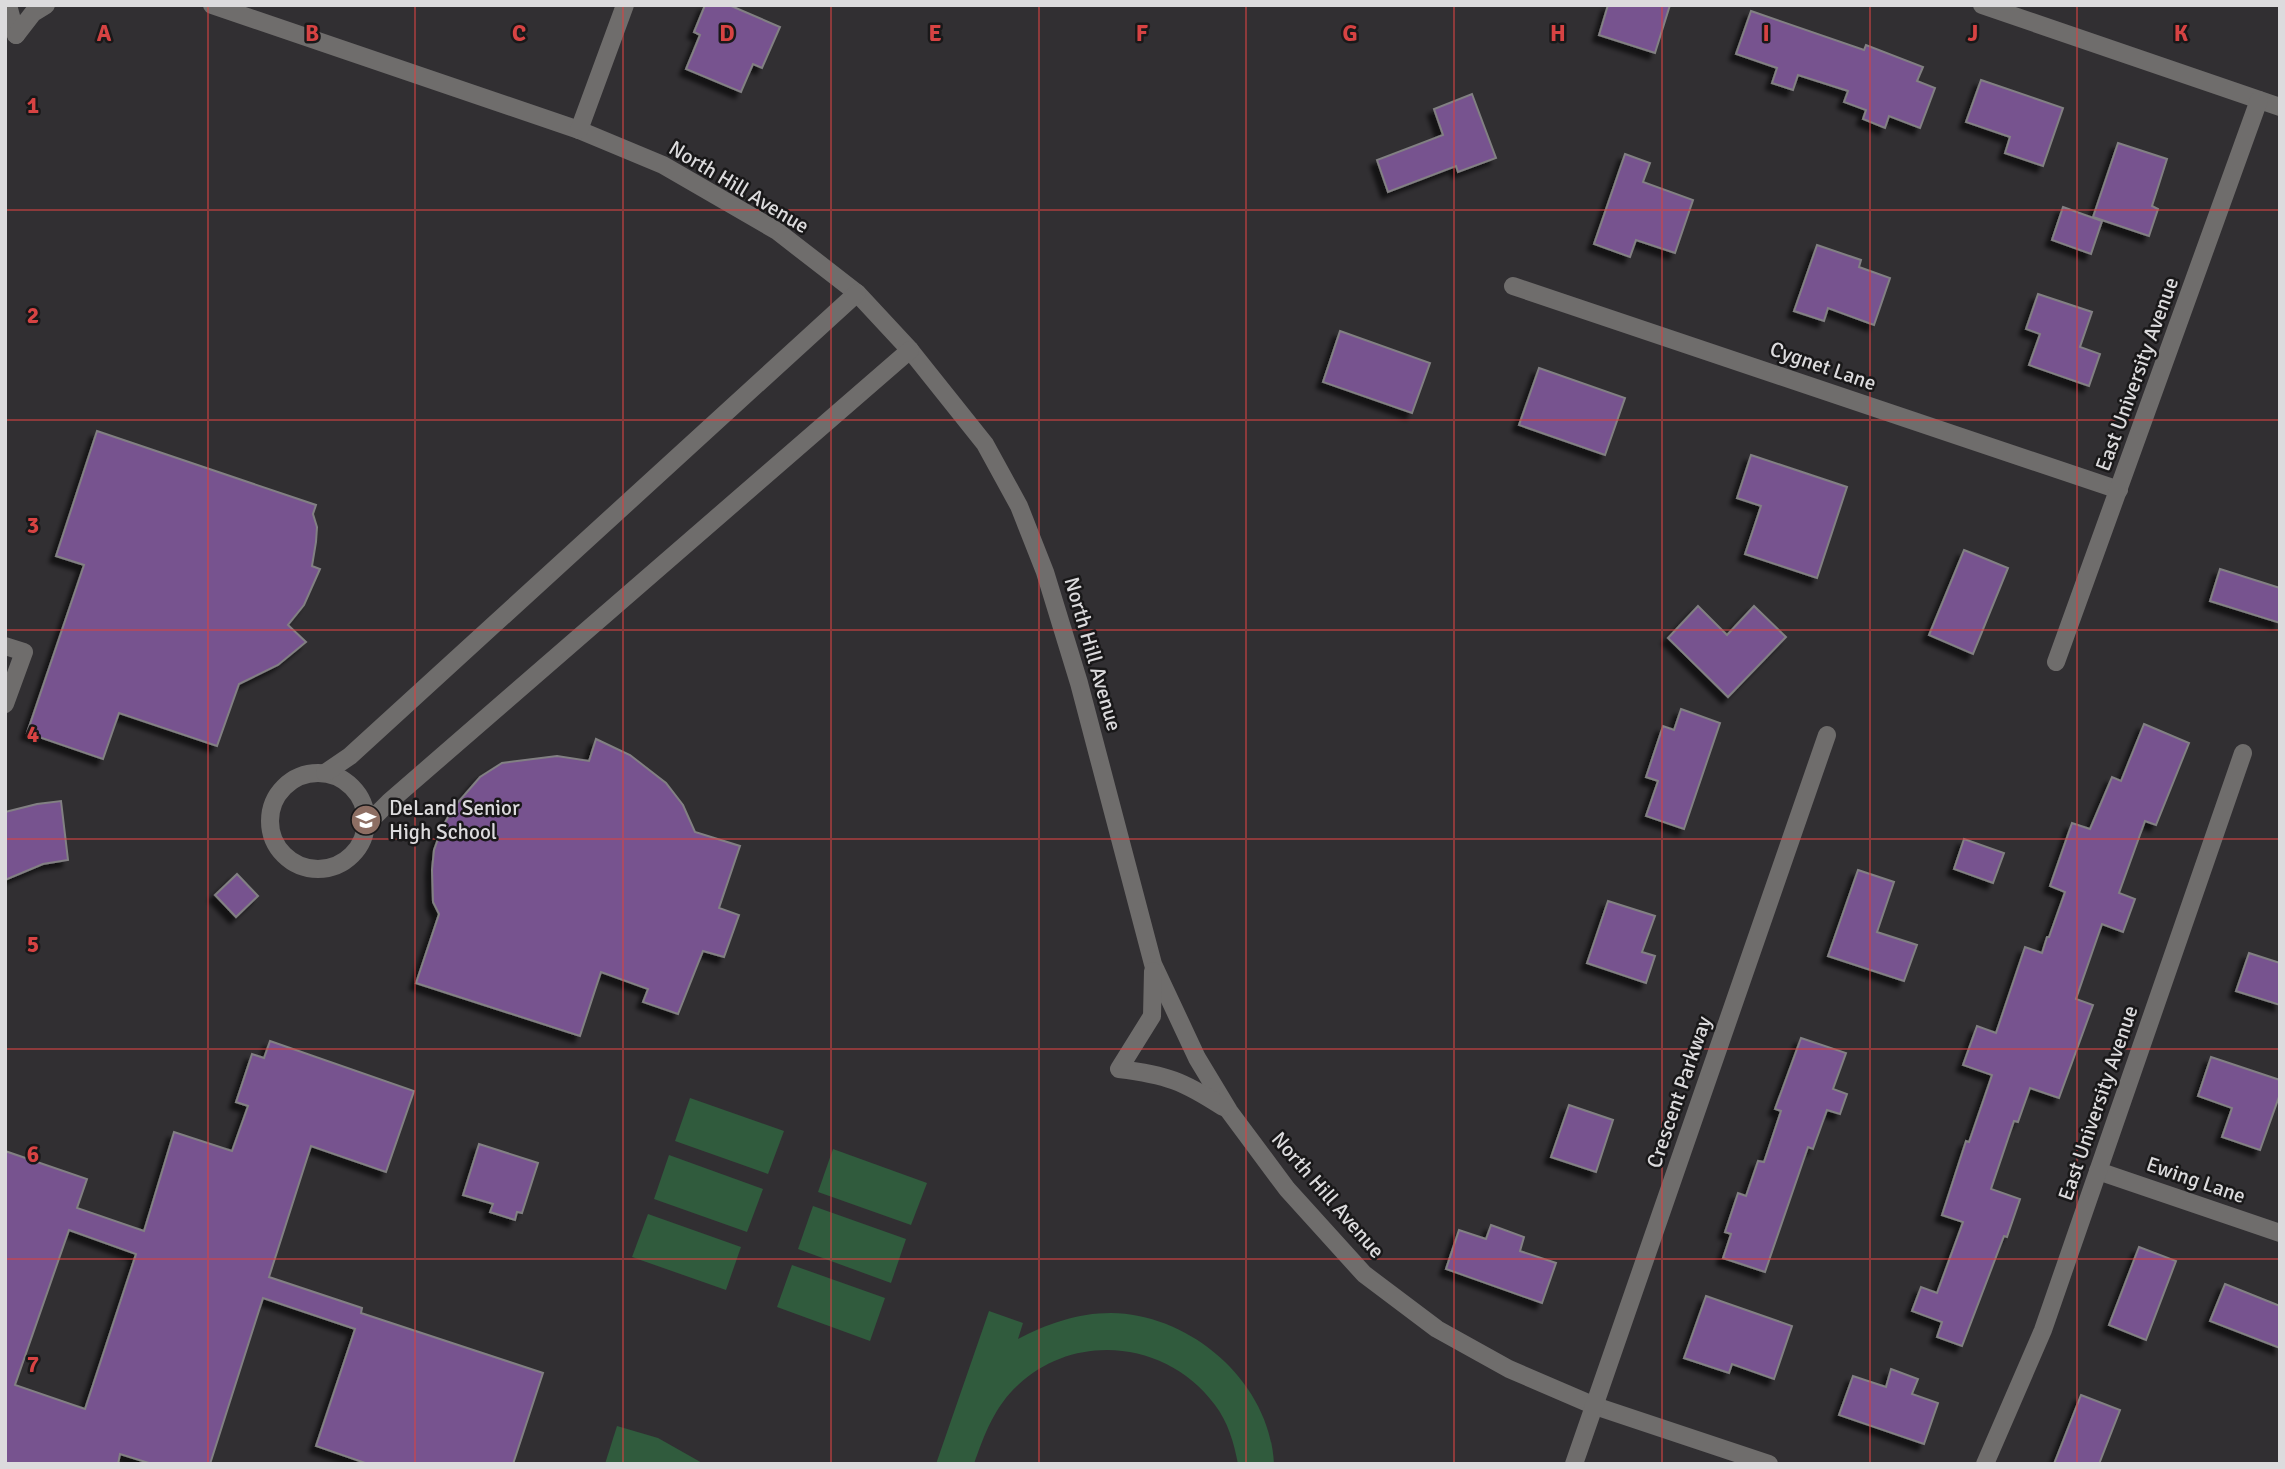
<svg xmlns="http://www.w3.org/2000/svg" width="2285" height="1469" viewBox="0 0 2285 1469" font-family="Signika,sans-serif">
  <defs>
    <filter id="shadow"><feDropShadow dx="-6" dy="6" stdDeviation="2" flood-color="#0009"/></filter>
  </defs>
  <rect width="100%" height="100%" fill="#312f32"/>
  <g fill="#305b3d">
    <polygon points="690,1098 784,1131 768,1174 675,1141"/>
    <polygon points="833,1149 927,1183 911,1225 818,1192"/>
    <polygon points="669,1155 763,1189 747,1232 654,1199"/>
    <polygon points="813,1206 906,1239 891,1283 798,1249"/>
    <polygon points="648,1214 741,1247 726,1290 632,1257"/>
    <polygon points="792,1265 885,1298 870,1341 777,1307"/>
    <path d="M 989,1311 L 1023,1323 L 1018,1339 C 1047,1324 1077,1313 1111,1313 C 1191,1314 1270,1382 1274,1464 L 1238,1464 C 1234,1443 1228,1422 1215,1405 C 1168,1341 1076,1331 1018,1385 C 995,1406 984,1435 974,1464 L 936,1464 Z"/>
    <polygon points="617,1426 658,1438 704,1464 605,1464"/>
  </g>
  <g fill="#77538f" stroke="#828083" stroke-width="2" fill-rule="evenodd" filter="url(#shadow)">
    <polygon points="705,5 729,5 780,27 762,68 753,64 741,92 686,69 700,35 694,32"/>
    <polygon points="1608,5 1670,5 1655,53 1599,35"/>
    <polygon points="1751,11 1864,50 1866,45 1923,67 1917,81 1935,88 1920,128 1889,116 1885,128 1863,119 1866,110 1844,102 1848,91 1798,75 1793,90 1772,83 1777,68 1736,54"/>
    <polygon points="1981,80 2063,108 2043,166 2005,153 2010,137 1966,122"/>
    <polygon points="1472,94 1496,158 1458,172 1456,166 1388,192 1377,160 1443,135 1434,109"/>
    <polygon points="2118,143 2167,159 2152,206 2158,209 2149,236 2093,217"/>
    <polygon points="1625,154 1650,163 1643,182 1693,200 1675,253 1636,240 1630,257 1594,244"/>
    <polygon points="2063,207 2102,221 2091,254 2052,240"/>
    <polygon points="1817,245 1861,260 1859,267 1890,278 1874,325 1828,308 1824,321 1794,311"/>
    <polygon points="2038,294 2092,312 2080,347 2100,354 2089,386 2029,365 2040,334 2026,329"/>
    <polygon points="1340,331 1430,363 1412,413 1323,382"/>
    <polygon points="1539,368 1625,398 1605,455 1519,425"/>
    <polygon points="97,431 316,505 313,514 317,527 316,542 312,566 320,569 304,605 288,625 306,642 278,665 239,684 217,746 119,713 103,759 27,733 84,565 56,556"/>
    <polygon points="1751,455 1847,487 1817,578 1745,554 1761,506 1737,498"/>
    <polygon points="1964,550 2008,568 1973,654 1929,635"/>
    <polygon points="2220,569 2280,588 2280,623 2210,601"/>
    <polygon points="1698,606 1727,635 1754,606 1786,637 1728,697 1668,638"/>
    <polygon points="1681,709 1720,723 1684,829 1646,816 1658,781 1646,777 1663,726 1674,730"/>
    <polygon points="2144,724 2189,743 2156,825 2145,821 2119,893 2135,899 2123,932 2102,924 2076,999 2093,1005 2059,1098 2030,1088 2018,1122 2014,1121 1991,1189 2020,1199 2007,1237 2004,1236 1962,1346 1937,1337 1942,1322 1912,1311 1921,1287 1937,1293 1963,1222 1942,1215 1966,1141 1969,1142 1992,1075 1963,1065 1977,1026 1996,1033 2025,947 2042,953 2047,937 2049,937 2065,892 2050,886 2072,823 2090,829 2112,777 2121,781"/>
    <polygon points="596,739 630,755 666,783 683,805 695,832 740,846 719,908 739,915 724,957 703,951 678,1014 643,1002 648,989 601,972 580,1036 416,983 439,914 433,902 432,870 434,850 442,828 453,808 480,777 502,763 557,756 589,761"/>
    <polygon points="61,801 68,860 43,864 5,880 5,812 37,804"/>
    <polygon points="1964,839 2004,853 1993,883 1954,869"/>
    <polygon points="1858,870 1894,882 1877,932 1917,945 1904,981 1828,956"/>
    <polygon points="237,874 258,896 236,917 215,895"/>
    <polygon points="1608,901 1655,916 1642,952 1655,956 1646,983 1587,963"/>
    <polygon points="2249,953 2280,963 2280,1005 2236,991"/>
    <polygon points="1801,1038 1846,1053 1833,1089 1847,1094 1840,1114 1827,1110 1813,1149 1808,1147 1765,1272 1723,1258 1731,1234 1725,1232 1738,1193 1746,1196 1758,1161 1764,1162 1781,1111 1775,1109"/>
    <path d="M 270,1041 L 414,1091 L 386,1172 L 311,1146 L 269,1277 L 362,1308 L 361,1313 L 543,1373 L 513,1464 L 368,1464 L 316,1446 L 355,1329 L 263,1298 L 210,1464 L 152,1464 L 120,1454 L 118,1464 L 5,1464 L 5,1151 L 87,1179 L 77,1208 L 144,1231 L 174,1132 L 232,1151 L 248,1106 L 236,1102 L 252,1054 L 264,1058 ZM 69,1230 L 136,1254 L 85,1409 L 15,1385 Z"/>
    <polygon points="2211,1057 2280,1080 2280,1094 2260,1150 2222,1137 2232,1108 2198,1096"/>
    <polygon points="1569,1105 1613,1120 1596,1172 1551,1157"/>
    <polygon points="479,1144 538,1163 522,1213 517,1212 515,1220 490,1212 493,1204 463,1195"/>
    <polygon points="1491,1225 1524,1237 1520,1251 1556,1263 1542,1303 1446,1269 1459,1230 1486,1239"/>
    <polygon points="2139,1247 2176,1261 2146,1340 2109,1325"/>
    <polygon points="2225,1284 2280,1306 2280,1348 2210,1321"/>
    <polygon points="1706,1296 1792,1326 1774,1379 1732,1364 1729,1373 1684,1358"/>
    <polygon points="1891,1369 1918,1379 1912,1394 1938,1403 1924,1444 1839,1415 1853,1376 1886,1387"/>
    <polygon points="2081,1395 2120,1410 2099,1464 2054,1464"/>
  </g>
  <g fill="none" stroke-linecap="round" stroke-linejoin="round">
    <g stroke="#6f6d6c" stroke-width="18">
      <polyline points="8,5 16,35"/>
      <polyline points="212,5 579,130 663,165 777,231 857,293 910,350 985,444 1019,506 1045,572 1079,683 1153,964 1197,1058 1229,1111 1287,1189 1364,1274 1437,1329 1509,1369 1595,1406 1769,1464"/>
      <polyline points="1982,5 2280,107"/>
      <polyline points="16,35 33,13 46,5"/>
      <polyline points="579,130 625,5"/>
      <polyline points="1513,286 2119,490"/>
      <polyline points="5,646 24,652 5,704"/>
      <polyline points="2056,662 2259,100"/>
      <circle cx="318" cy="821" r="48"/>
      <polyline points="325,773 350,756 857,293"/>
      <polyline points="366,825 389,802 910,350"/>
      <path d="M 1153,971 L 1152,1016 L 1119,1069 C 1167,1075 1183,1081 1223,1107"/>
      <polyline points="2098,1171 2280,1233"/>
      <polyline points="1574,1464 1827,735"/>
      <polyline points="1985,1464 2043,1330 2243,753"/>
    </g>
  </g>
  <path fill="none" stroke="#d74343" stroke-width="2" stroke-opacity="0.55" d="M 208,5 L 208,1464M 415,5 L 415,1464M 623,5 L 623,1464M 831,5 L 831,1464M 1039,5 L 1039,1464M 1246,5 L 1246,1464M 1454,5 L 1454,1464M 1662,5 L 1662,1464M 1870,5 L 1870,1464M 2077,5 L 2077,1464M 5,210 L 2280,210M 5,420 L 2280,420M 5,630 L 2280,630M 5,839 L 2280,839M 5,1049 L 2280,1049M 5,1259 L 2280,1259"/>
  <defs>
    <g id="school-disc" transform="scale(1.575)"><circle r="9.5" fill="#8d6e63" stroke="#191819"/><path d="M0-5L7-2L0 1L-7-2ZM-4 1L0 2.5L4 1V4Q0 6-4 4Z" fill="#fff"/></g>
  </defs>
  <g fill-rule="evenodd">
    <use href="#school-disc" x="366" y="820"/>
  </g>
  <g text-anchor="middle" stroke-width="5" stroke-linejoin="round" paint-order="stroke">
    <g font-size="21" fill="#dcdbdd" stroke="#191819">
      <text transform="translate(739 187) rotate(31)" y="7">North Hill Avenue</text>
      <text transform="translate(1823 366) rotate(19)" y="7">Cygnet Lane</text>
      <text transform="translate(2137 374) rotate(-70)" y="7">East University Avenue</text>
      <text transform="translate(1093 654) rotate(74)" y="7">North Hill Avenue</text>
      <text transform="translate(1679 1092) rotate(-71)" y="7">Crescent Parkway</text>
      <text transform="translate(2098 1103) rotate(-71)" y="7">East University Avenue</text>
      <text transform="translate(2196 1180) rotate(19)" y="7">Ewing Lane</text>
      <text transform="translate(1328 1195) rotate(49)" y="7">North Hill Avenue</text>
    </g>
    <g font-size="21" fill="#dcdbdd" stroke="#191819" text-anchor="start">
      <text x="389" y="815">DeLand Senior<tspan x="389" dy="24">High School</tspan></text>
    </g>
  </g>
  <g font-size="23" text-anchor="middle" font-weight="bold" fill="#d74343" stroke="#191819" stroke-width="5" stroke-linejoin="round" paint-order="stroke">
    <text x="104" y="41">A</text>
    <text x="312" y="41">B</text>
    <text x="519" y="41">C</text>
    <text x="727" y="41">D</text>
    <text x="935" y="41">E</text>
    <text x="1142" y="41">F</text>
    <text x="1350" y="41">G</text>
    <text x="1558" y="41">H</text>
    <text x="1766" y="41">I</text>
    <text x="1973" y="41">J</text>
    <text x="2181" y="41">K</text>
    <text x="33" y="113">1</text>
    <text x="33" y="323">2</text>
    <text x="33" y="533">3</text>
    <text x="33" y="742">4</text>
    <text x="33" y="952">5</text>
    <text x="33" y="1162">6</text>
    <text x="33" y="1372">7</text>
  </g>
  <rect width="2285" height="1469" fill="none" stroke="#dcdbdd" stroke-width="14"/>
</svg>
